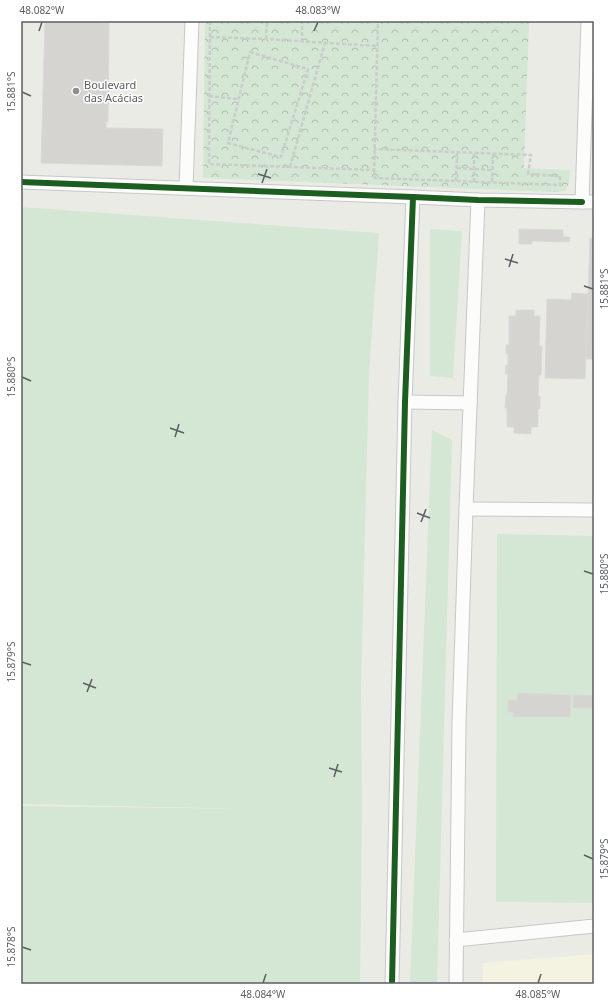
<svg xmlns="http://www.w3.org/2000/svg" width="615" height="1005" viewBox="0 0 615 1005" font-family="'Noto Sans',sans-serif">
  <defs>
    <pattern id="park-crowns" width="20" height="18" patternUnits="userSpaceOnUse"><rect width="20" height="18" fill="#d4e6d4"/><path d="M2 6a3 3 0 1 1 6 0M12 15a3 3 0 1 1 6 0" fill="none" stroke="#afbeb0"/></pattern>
  </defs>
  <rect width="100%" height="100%" fill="#ebebe6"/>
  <polygon fill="#f4f2e0" points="594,954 594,984 483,984 483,963"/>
  <g fill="#d4e6d4">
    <polygon points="21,207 379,233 369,373 361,687 362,810 360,984 21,984 21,806 255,809 21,804"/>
    <polygon points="430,229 462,231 453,378 430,376"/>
    <polygon points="432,430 452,440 437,984 410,984"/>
    <polygon points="497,534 594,536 594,903 496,902"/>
  </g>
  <polygon fill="url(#park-crowns)" points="205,21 529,21 524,168 570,170 569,183 565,191 554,192 203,178"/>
  <g fill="#d5d4d1" stroke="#dad9d6">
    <polygon points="45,21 101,21 101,23 109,23 108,122 106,122 106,128 163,129 162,166 41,163"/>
    <polygon points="519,229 563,230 563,237 570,237 569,242 532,241 532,244 519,244"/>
    <polygon points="590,238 594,239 594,359 586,359"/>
    <polygon points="572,293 588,294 585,379 545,378 547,299 571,300"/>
    <polygon points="516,310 534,310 534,316 540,316 539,346 542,346 541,375 539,375 538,396 540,396 540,409 538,409 538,427 531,427 531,434 514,433 514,427 507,427 507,408 505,408 506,395 507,395 508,374 505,374 506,365 508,365 508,354 506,354 506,345 509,345 509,316 516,316"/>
    <polygon points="518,693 571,695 570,717 513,717 513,712 508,712 508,700 517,700"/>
    <polygon points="573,695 594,696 594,708 573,708"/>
  </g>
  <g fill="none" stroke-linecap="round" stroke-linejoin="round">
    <g stroke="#c7c7c7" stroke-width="15">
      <g id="street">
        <polyline points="588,21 582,202 594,202"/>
        <polyline points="21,182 413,197 478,200 582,202"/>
        <polyline points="186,188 192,21"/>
        <polyline points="405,402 470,403"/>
        <polyline points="466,509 594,510"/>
        <polyline points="456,940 594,926"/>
        <polyline points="392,984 405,402 413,197"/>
        <polyline points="456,984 459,722 466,509 478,200"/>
      </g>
    </g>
    <g stroke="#cacdcc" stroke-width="2.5" stroke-dasharray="4 2" stroke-linecap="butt">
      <polyline points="210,21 209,164 374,170 378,21"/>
      <polyline points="210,37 266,39 377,46"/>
      <polyline points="266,39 267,21"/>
      <polyline points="302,42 302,21"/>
      <polygon points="250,52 308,69 281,157 228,143"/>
      <polyline points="209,96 238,99"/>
      <polyline points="290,167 325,43"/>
      <polyline points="457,168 493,170"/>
      <polyline points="374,170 375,178 560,185 560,176 528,174 531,155 374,149"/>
      <polyline points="456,181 457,152"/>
      <polyline points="474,182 474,153"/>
      <polyline points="492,182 493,154"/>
    </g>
    <use href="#street" stroke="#fcfcfb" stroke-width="13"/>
    <g stroke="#fff" stroke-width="8">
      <g id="cycleway">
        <polyline points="21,182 413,197 478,200 582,202"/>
        <polyline points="392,984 405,402 413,197"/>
      </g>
    </g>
    <use href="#cycleway" stroke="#1b5e20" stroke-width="6"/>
  </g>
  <path fill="none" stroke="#5c5e63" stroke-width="1.5" d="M 39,31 L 42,22M 314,31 L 318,22M 22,92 L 31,96M 258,174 L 271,178M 262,183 L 267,169M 505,259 L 518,263M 509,267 L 513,254M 584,286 L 593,289M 22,377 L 31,381M 170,428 L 184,433M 175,437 L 179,424M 417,513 L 430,518M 421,522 L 426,509M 584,571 L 593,574M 22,662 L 31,665M 83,683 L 96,688M 87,692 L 92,679M 329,768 L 342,772M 334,777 L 338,764M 584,855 L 593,859M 22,947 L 31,950M 263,983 L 266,974M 538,983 L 541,974"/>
  <circle fill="#8e8f91" stroke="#fff" stroke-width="1.5" cx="76" cy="91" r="4"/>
  <g text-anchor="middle" stroke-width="3" stroke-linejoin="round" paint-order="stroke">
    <g font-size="11" fill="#5c5e63" stroke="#fff" text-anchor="start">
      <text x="84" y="89">Boulevard<tspan x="84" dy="13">das Acácias</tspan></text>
    </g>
  </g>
  <rect width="615" height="1005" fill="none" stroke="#ffffff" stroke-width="44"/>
  <rect x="22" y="22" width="571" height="961" fill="none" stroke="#5c5e63" stroke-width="1.5"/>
  <g font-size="10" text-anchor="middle" fill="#5c5e63">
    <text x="42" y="14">48.082°W</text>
    <text x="318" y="14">48.083°W</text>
    <text transform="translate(11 92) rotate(-90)" y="4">15.881°S</text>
    <text transform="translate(604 289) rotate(-90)" y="4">15.881°S</text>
    <text transform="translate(11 377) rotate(-90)" y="4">15.880°S</text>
    <text transform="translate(604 574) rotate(-90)" y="4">15.880°S</text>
    <text transform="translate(11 662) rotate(-90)" y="4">15.879°S</text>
    <text transform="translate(604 859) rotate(-90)" y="4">15.879°S</text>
    <text transform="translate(11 947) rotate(-90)" y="4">15.878°S</text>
    <text x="263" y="998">48.084°W</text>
    <text x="538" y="998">48.085°W</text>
  </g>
</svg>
